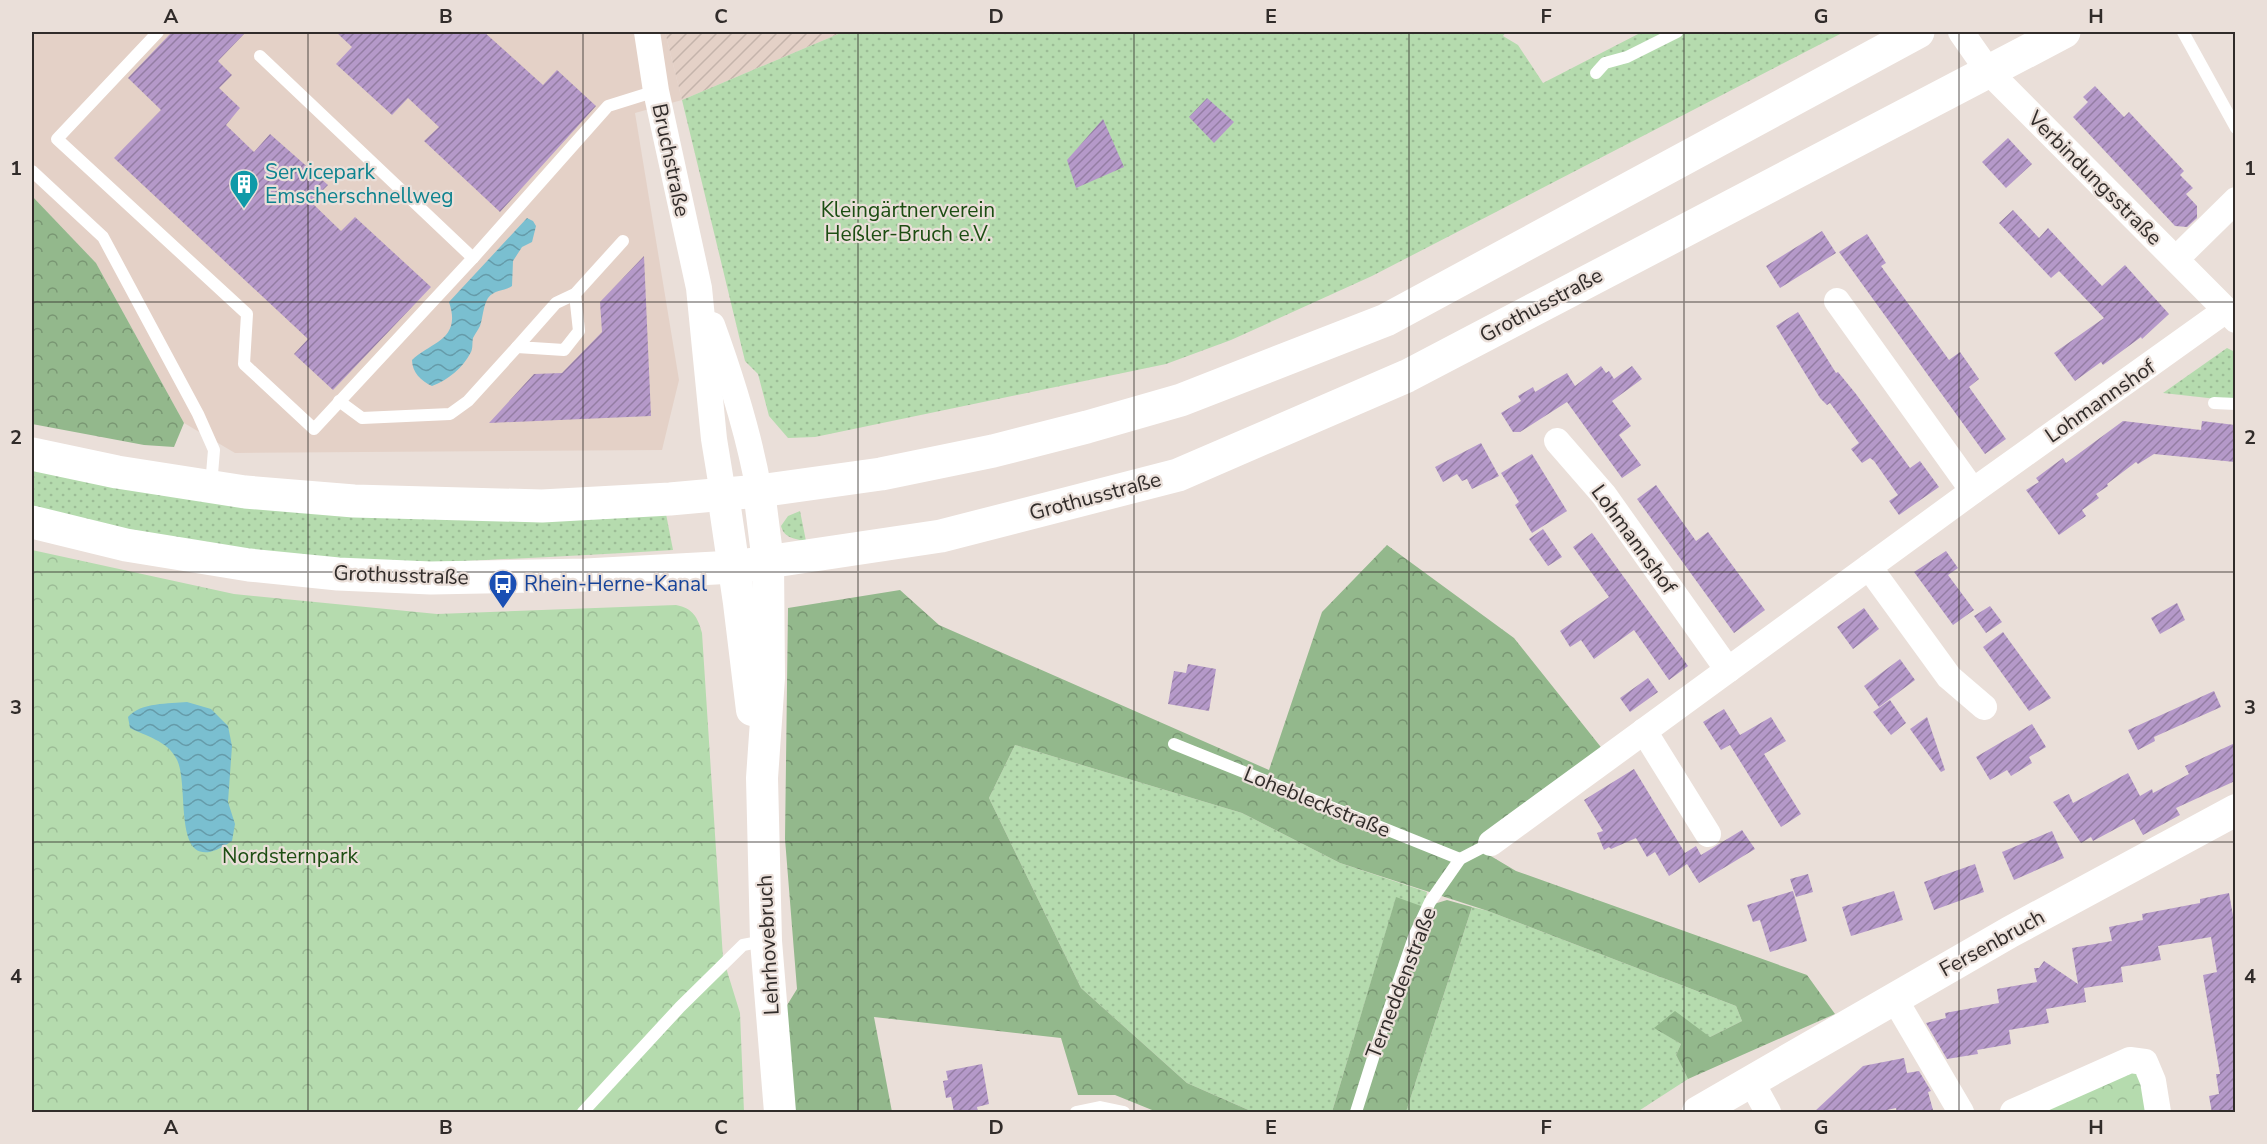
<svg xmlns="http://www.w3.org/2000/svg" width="2267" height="1144" viewBox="0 0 2267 1144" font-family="'Nunito Sans',sans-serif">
  <defs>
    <pattern id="industrial-furrows" width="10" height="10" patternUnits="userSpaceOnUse" patternTransform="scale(1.5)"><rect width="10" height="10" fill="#e4d1c7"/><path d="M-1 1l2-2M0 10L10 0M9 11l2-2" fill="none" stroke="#c4b4ab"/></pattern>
    <pattern id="grass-dots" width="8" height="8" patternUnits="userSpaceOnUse" patternTransform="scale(1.5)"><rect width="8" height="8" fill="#b5dbae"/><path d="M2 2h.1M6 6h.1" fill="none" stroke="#9cbc96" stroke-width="1.8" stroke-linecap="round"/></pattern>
    <pattern id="forest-crowns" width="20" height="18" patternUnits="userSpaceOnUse" patternTransform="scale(1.5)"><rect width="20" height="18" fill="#93b88c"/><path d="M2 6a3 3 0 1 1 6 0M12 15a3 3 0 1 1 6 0" fill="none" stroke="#799673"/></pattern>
    <pattern id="park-crowns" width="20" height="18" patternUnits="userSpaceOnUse" patternTransform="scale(1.5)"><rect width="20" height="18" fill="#b5dbae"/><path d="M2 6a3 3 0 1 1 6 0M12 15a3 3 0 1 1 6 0" fill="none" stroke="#9cbc96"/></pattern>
    <pattern id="water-waves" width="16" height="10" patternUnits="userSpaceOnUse" patternTransform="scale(1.5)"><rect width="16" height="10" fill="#7abfd0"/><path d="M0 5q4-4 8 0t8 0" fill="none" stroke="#659ba9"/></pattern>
    <pattern id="building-hatch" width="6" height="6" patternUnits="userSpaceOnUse" patternTransform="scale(1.5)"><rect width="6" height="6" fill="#b599c9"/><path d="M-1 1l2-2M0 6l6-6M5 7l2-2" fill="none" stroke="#947da3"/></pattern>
  </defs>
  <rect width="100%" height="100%" fill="#eadfd9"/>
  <polygon fill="#e4d1c7" points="32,32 665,32 682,100 635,113 679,380 662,450 235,453 184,423 96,263 32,196"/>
  <polygon fill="url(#industrial-furrows)" points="665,32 843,32 682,100"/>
  <g fill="url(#grass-dots)">
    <polygon points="843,32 1506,32 1503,36 1518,45 1543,83 1642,32 1844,32 1372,276 1231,340 1166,364 815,437 788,438 769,416 758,374 745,361 682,100"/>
    <polygon points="2227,348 2235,352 2235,401 2163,393"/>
    <path d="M 32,467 L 666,514 L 673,550 C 611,554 549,557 486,560 C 438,562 389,564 341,561 C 236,554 133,532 32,508 Z"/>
    <path d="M 800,511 L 806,541 C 795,539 784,538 781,526 L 788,516 Z"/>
    <polygon points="1015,745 1242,813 1340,863 1427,892 1424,908 1396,898 1332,1112 1253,1112 1187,1083 1081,988 989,798"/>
    <polygon points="1472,907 1488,911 1736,1006 1742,1021 1710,1037 1655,1028 1681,1044 1676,1055 1688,1079 1637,1112 1406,1112"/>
  </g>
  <g fill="url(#forest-crowns)">
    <polygon points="32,196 96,263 184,423 174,447 144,445 32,424"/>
    <polygon points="1387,545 1514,638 1604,751 1479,849 1516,871 1807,975 1835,1014 1688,1079 1676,1055 1681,1044 1654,1028 1675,1011 1710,1037 1742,1021 1736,1006 1488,911 1340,863 1242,813 1015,745 989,798 1081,988 1187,1083 1253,1112 1157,1112 1115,1095 1078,1095 1061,1038 874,1017 892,1112 795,1112 781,1015 797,989 785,839 788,608 900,590 939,625 1269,770 1322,612"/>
    <polygon points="1396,897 1424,907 1447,900 1472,907 1406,1112 1332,1112"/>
  </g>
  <g fill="url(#park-crowns)">
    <path d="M 32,550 L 234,594 L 437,614 L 676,605 C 693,608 698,618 702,633 L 723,958 L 740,1013 L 744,1112 L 32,1112 Z"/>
    <polygon points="2142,1069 2150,1112 2025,1112"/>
  </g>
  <g fill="url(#water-waves)">
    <path d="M 527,218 L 533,221 L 536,226 L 532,242 L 522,247 L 513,261 L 512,286 C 504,292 495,289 488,298 C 483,306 483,317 480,326 C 478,330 475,334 473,338 C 472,343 473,348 471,352 C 463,368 448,380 432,386 C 421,381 412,372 412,360 C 431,342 462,340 449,302 Z"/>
    <path d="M 187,702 L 211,709 L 228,726 L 232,746 L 228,802 L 235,824 L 232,841 C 167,886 192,784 176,758 C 167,741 146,736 130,728 L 128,717 C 141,702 169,704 187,702 Z"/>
  </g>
  <g fill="url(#building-hatch)">
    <polygon points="172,32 246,32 218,61 232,75 219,88 240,108 226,125 254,152 270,134 328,185 311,202 341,231 355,217 431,287 333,390 294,354 308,339 114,158 161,110 128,78"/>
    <polygon points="336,32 484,32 543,85 557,70 596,106 500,212 424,141 439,127 408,98 392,115 336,64 352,47"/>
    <polygon points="2095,86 2124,117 2129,112 2184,171 2180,175 2193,188 2186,194 2197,206 2197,218 2187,227 2175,226 2073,117 2088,102 2083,97"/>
    <polygon points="1207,98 1234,122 1214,143 1189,117"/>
    <polygon points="1103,119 1124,167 1076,188 1067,160"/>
    <polygon points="2008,138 2032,164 2006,188 1982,162"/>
    <polygon points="2013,210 2039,238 2048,228 2102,286 2125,265 2169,314 2142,339 2141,337 2103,365 2101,362 2075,381 2054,353 2104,318 2059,271 2051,278 1999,223"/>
    <polygon points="1822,231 1836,253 1780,288 1766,266"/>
    <polygon points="1867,234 1886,263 1881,266 1949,360 1960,352 1979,379 1969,387 2006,439 1985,454 1839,252"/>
    <polygon points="644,256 651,416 489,423 534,374 562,373 602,332 600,302"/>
    <polygon points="1798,312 1836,373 1838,372 1856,394 1910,468 1920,461 1939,487 1899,515 1889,501 1898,495 1874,461 1870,458 1862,463 1851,449 1859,443 1830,403 1827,405 1820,398 1776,326"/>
    <polygon points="1601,366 1606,373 1609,371 1614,379 1632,366 1642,379 1612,401 1631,426 1619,435 1641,465 1622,478 1567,402 1520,432 1513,432 1501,413 1521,401 1518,396 1533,387 1535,392 1567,373 1575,386"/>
    <polygon points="2123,421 2201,430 2202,421 2235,425 2235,462 2154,454 2138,464 2136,462 2107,484 2108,486 2096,494 2099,498 2082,510 2086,516 2059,535 2026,490 2039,482 2036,478 2063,458 2066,463"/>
    <polygon points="1481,443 1499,476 1472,489 1467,479 1462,481 1457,474 1443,482 1435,467"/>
    <polygon points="1532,454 1567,511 1532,533 1515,505 1519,502 1501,473"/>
    <polygon points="1656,485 1696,541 1708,532 1765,610 1734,633 1637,499"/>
    <polygon points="1543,529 1562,557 1548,566 1529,539"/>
    <polygon points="1592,533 1688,666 1669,680 1634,630 1594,659 1581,640 1570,647 1560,631 1609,597 1573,547"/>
    <polygon points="1946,551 1958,568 1948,575 1974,610 1953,625 1914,572"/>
    <polygon points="2177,603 2185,620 2160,634 2151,618"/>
    <polygon points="1990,606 2002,622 1986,633 1974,616"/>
    <polygon points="1864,608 1879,629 1853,649 1837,627"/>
    <polygon points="2003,632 2051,698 2029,711 1983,647"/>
    <polygon points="1900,659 1915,680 1879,707 1864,686"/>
    <polygon points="1188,664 1216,669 1209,711 1168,704 1174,671 1186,673"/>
    <polygon points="1648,678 1658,692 1630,712 1620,698"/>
    <polygon points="2214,691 2221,707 2154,737 2155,741 2138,750 2128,730"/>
    <polygon points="1890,700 1906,723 1891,735 1873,712"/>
    <polygon points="1724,709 1740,735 1771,717 1786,741 1764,754 1801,814 1781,827 1730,745 1721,750 1703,722"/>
    <polygon points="1927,717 1945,770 1941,772 1910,729"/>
    <polygon points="2032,724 2046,747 2029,757 2032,763 2011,776 2007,770 1990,780 1976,757"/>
    <polygon points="2235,743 2235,781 2176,808 2180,815 2143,835 2134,819 2093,841 2091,837 2081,843 2053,802 2069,794 2073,803 2128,773 2140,796 2152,789 2153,793 2189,774 2185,766"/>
    <polygon points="1634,769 1685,853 1696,846 1701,855 1742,830 1755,849 1699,883 1687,864 1669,876 1655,852 1647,857 1636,838 1611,849 1609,847 1604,850 1597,833 1603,831 1584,800"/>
    <polygon points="2052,831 2064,858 2014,880 2002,852"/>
    <polygon points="1975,864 1984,892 1934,910 1924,882"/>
    <polygon points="1808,874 1813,892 1796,897 1790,879"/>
    <polygon points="1793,891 1807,941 1770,952 1760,920 1753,922 1747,905"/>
    <polygon points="1894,891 1903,920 1851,936 1842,907"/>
    <polygon points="2229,893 2235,927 2235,1113 2212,1113 2209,1096 2219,1094 2216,1074 2220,1074 2203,975 2217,972 2211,937 2158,946 2161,960 2121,967 2123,982 2084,988 2086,1002 2046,1009 2049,1023 2009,1030 2011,1044 1977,1050 1978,1054 1947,1059 1926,1023 1946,1018 1945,1013 1999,1003 1997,989 2037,982 2034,968 2039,968 2044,961 2078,984 2072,948 2112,941 2109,927 2143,920 2142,914 2200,903 2200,899"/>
    <polygon points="1904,1058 1907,1073 1919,1071 1931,1091 1928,1092 1933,1110 1897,1113 1896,1108 1873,1113 1813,1113 1863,1066"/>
    <polygon points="982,1064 989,1104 977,1107 978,1112 954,1112 951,1097 946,1098 943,1081 948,1080 946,1071"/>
  </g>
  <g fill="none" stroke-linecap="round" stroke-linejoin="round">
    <g stroke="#fff" stroke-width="12">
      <polyline points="158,32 57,139 247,314 244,364 314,429 473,258 608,106 656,91"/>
      <polyline points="2183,32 2236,128"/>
      <polyline points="260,56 473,258"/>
      <polyline points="1596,73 1605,63 1627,57 1677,32"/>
      <polyline points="32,171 103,237 198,414 214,450 211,486"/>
      <polyline points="575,294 556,303 517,347 564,350 579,331 575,294 623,241"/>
      <polyline points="339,401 362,418 450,414 468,401 517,347"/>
      <polyline points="2214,403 2236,404"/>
      <polyline points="1174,744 1460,859"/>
      <polyline points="583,1112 680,1007 743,945 764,941"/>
      <polyline points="1076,1112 1100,1107 1124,1112"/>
      <polyline points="1356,1112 1379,1039 1415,934 1430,902 1460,859 1491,843"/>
    </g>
    <g stroke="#fff" stroke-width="26">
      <polyline points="647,32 656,91 699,288 714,439 723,494"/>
      <polyline points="1961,32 1989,72 2236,320"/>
      <polyline points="2176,259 2236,200"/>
      <polyline points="1837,301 1973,491"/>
      <path d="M 712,325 C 732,380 749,434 759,491"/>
      <polyline points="1557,441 1604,495 1728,670"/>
      <polyline points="1869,567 1949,677 1984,707"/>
      <polyline points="1644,731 1708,834"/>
      <polyline points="1491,843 1973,491 2226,310"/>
      <polyline points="1894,998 1961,1112"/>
      <polyline points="1752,1083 1768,1112"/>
      <polyline points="2013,1112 2130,1060 2145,1062 2153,1081 2158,1112"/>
    </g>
    <g stroke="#fff" stroke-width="32">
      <polyline points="759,491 768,562 769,678 762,778 766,941 780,1112"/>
      <polyline points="723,494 739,603 752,710"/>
      <polyline points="1698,1112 2010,932 2236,810"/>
    </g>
    <g stroke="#fff" stroke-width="33">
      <polyline points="32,454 117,472 245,492 354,501 542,506 670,499 759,491 881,474 993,451 1087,427 1181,400 1386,320 1918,32"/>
      <polyline points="32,522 126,545 249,565 338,574 431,578 586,575 734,567 941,536 1178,475 1407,376 2064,32"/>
    </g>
  </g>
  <path fill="none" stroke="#312c2a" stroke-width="1.5" stroke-opacity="0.55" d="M 308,32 L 308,1112M 583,32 L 583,1112M 858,32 L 858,1112M 1134,32 L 1134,1112M 1409,32 L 1409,1112M 1684,32 L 1684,1112M 1959,32 L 1959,1112M 32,302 L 2236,302M 32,572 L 2236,572M 32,842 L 2236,842"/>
  <defs>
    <g id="building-pin" transform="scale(1.5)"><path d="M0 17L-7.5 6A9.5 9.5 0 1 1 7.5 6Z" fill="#0f9aa8" stroke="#eadfd9"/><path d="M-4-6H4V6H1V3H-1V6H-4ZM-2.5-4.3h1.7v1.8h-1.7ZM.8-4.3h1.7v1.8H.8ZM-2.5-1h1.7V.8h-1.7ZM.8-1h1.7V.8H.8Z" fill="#fff"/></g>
    <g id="bus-pin" transform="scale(1.5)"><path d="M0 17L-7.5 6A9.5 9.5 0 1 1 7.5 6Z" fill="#1a4fb4" stroke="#eadfd9"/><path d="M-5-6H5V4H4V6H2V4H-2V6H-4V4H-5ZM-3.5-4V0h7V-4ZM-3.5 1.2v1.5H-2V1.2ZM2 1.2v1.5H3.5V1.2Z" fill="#fff"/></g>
  </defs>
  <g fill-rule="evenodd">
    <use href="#building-pin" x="244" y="184"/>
    <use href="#bus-pin" x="503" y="584"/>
  </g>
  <g text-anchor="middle" stroke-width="4.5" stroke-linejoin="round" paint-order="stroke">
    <g font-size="21" fill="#312c2a" stroke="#eadfd9">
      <text transform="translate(671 160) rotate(78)" y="7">Bruchstraße</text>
      <text transform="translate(2095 178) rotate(45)" y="7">Verbindungsstraße</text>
      <text transform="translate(1541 305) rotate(-28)" y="7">Grothusstraße</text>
      <text transform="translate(2100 401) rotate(-35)" y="7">Lohmannshof</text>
      <text transform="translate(1095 496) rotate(-15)" y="7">Grothusstraße</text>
      <text transform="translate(1634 539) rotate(54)" y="7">Lohmannshof</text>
      <text transform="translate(401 575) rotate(2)" y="7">Grothusstraße</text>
      <text transform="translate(1317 802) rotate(22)" y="7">Lohebleckstraße</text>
      <text transform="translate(1992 943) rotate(-29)" y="7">Fersenbruch</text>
      <text transform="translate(768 945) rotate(-93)" y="7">Lehrhovebruch</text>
      <text transform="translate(1401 983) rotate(-69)" y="7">Terneddenstraße</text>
    </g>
    <g font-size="21" fill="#0d838f" stroke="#eadfd9" text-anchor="start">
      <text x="265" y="179">Servicepark<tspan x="265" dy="24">Emscherschnellweg</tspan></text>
    </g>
    <g font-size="21" fill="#1c4d12" stroke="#eadfd9">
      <text x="908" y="217">Kleingärtnerverein<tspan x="908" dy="24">Heßler-Bruch e.V.</tspan></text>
      <text x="290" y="863">Nordsternpark</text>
    </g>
    <g font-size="21" fill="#164399" stroke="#eadfd9" text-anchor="start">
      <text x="524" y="591">Rhein-Herne-Kanal</text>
    </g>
  </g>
  <rect width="2267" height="1144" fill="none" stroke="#eadfd9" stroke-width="66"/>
  <rect x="33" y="33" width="2201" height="1078" fill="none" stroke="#312c2a" stroke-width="2"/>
  <g font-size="20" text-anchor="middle" font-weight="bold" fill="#312c2a">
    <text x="171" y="23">A</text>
    <text x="446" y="23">B</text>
    <text x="721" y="23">C</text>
    <text x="996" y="23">D</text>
    <text x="1271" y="23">E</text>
    <text x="1546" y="23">F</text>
    <text x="1821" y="23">G</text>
    <text x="2096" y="23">H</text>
    <text x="16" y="175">1</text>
    <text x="2250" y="175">1</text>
    <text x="16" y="444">2</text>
    <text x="2250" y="444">2</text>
    <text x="16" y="714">3</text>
    <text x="2250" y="714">3</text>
    <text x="16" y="983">4</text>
    <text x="2250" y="983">4</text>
    <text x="171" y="1134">A</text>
    <text x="446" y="1134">B</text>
    <text x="721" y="1134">C</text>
    <text x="996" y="1134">D</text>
    <text x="1271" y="1134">E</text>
    <text x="1546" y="1134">F</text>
    <text x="1821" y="1134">G</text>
    <text x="2096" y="1134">H</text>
  </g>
</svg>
